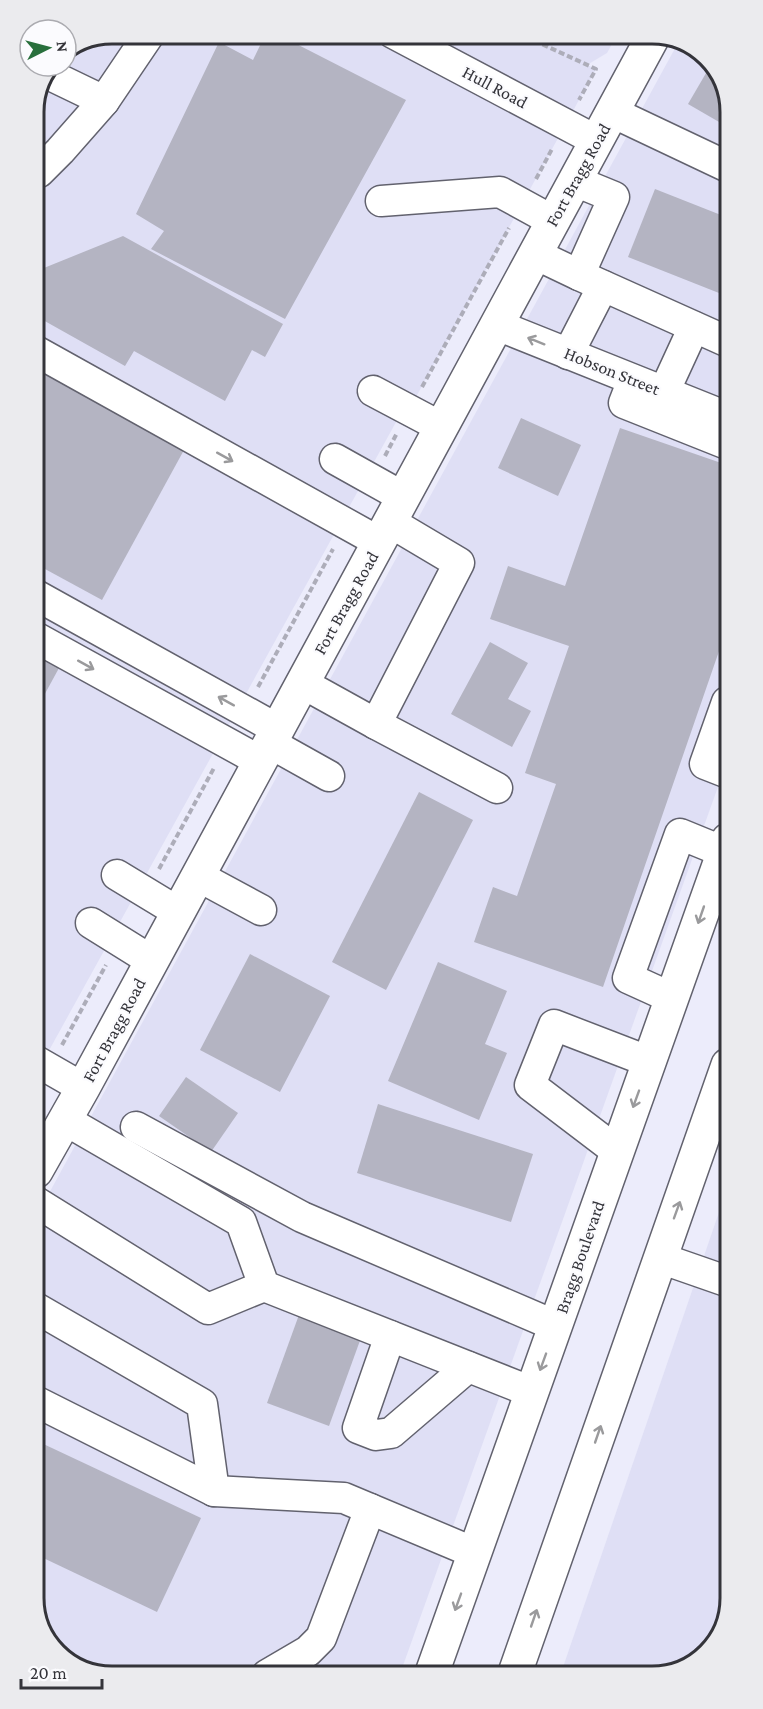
<svg xmlns="http://www.w3.org/2000/svg" width="763" height="1709" viewBox="0 0 763 1709" font-family="'Crimson Pro',serif">
  <rect width="100%" height="100%" fill="#ececfb"/>
  <g fill="#dfdff5">
    <polygon points="111,33 618,33 607,53 587,65 596,69 416,397 411,395 36,1074 33,106 51,66 66,66 66,52"/>
    <polygon points="679,41 699,49 726,86 728,759 400,1674 106,1676 64,1660 37,1623 36,1217"/>
    <polygon points="729,1183 730,1598 717,1642 677,1672 561,1673"/>
  </g>
  <g fill="#b4b4c2">
    <polygon points="266,33 275,33 406,100 285,319 151,249 164,231 136,214 219,42 253,60"/>
    <polygon points="709,68 716,72 726,86 726,126 688,104"/>
    <polygon points="655,189 726,217 726,290 724,295 628,257"/>
    <polygon points="123,236 283,324 265,357 252,350 225,401 134,351 125,366 34,315 34,272"/>
    <polygon points="34,363 190,439 102,600 34,563"/>
    <polygon points="521,418 581,445 558,496 498,468"/>
    <polygon points="620,428 727,465 727,628 603,987 474,942 493,887 517,896 556,784 525,773 569,646 490,619 508,566 565,586"/>
    <polygon points="490,642 528,663 508,699 531,711 512,747 451,714"/>
    <polygon points="35,654 59,668 35,712"/>
    <polygon points="419,792 473,820 386,990 332,962"/>
    <polygon points="250,954 330,996 280,1092 200,1050"/>
    <polygon points="438,962 507,991 485,1044 507,1053 479,1120 388,1081"/>
    <polygon points="186,1077 238,1113 211,1152 159,1116"/>
    <polygon points="378,1104 533,1154 511,1222 357,1173"/>
    <polygon points="300,1312 362,1335 329,1426 267,1403"/>
    <polygon points="37,1441 201,1518 157,1612 37,1555"/>
  </g>
  <g fill="none" stroke-linecap="round" stroke-linejoin="round">
    <g stroke="#62626e" stroke-width="33">
      <g id="minor">
        <polyline points="393,33 597,141"/>
        <polyline points="48,74 104,101"/>
        <polyline points="612,112 726,166"/>
        <polyline points="33,175 39,172 60,151 104,101 150,33"/>
        <polyline points="575,181 614,197 579,275 726,341"/>
        <polyline points="381,201 500,192 553,221"/>
        <polyline points="535,254 579,275"/>
        <polyline points="497,325 727,417"/>
        <polyline points="34,350 379,542"/>
        <polyline points="568,354 603,286"/>
        <polyline points="633,380 624,403 727,444"/>
        <polyline points="373,391 441,427"/>
        <polyline points="664,392 694,327"/>
        <polyline points="335,459 403,497"/>
        <polyline points="390,522 459,563 376,724 497,788"/>
        <polyline points="34,594 277,729"/>
        <polyline points="35,637 260,761"/>
        <polyline points="302,683 376,724"/>
        <polyline points="727,702 705,764 728,773"/>
        <polyline points="270,743 329,776"/>
        <polyline points="117,875 178,912"/>
        <polyline points="198,876 261,910"/>
        <polyline points="91,923 152,961"/>
        <polyline points="672,998 628,978 680,834 724,852"/>
        <polyline points="36,1061 83,1088"/>
        <polyline points="65,1120 241,1222 264,1286 532,1392"/>
        <polyline points="136,1127 302,1217 556,1326"/>
        <polyline points="618,1152 530,1085 554,1025 650,1062"/>
        <polyline points="36,1202 208,1309 264,1286"/>
        <polyline points="660,1258 729,1282"/>
        <polyline points="36,1308 202,1404 214,1491"/>
        <polyline points="390,1336 358,1428 376,1435 391,1433 468,1367"/>
        <polyline points="37,1402 214,1491 344,1498 475,1553"/>
        <polyline points="267,1675 308,1651 321,1638 370,1509"/>
      </g>
    </g>
    <g stroke="#62626e" stroke-width="36">
      <g id="major">
        <polyline points="36,1171 83,1088 655,33"/>
        <polyline points="432,1673 728,840"/>
        <polyline points="515,1673 728,1065"/>
      </g>
    </g>
    <g stroke="#adadb9" stroke-width="4" stroke-dasharray="6 3" stroke-linecap="butt">
      <polyline points="518,33 596,69 579,100"/>
      <polyline points="536,179 552,149"/>
      <polyline points="422,387 509,228"/>
      <polyline points="385,456 397,433"/>
      <polyline points="258,687 333,549"/>
      <polyline points="159,869 214,768"/>
      <polyline points="62,1045 106,965"/>
    </g>
    <use href="#minor" stroke="#fff" stroke-width="30"/>
    <use href="#major" stroke="#fff" stroke-width="33"/>
  </g>
  <defs><path id="oneway-shaft" d="M-6 0H5M1.5-3L5.5 0L1.5 3" fill="none" stroke-width="1.6" stroke-linecap="round" stroke-linejoin="round" transform="scale(1.5)"/></defs>
  <g stroke="#9a9a9c">
    <use href="#oneway-shaft" transform="translate(536 341) rotate(-158)"/>
    <use href="#oneway-shaft" transform="translate(225 457) rotate(29)"/>
    <use href="#oneway-shaft" transform="translate(86 665) rotate(29)"/>
    <use href="#oneway-shaft" transform="translate(226 701) rotate(-151)"/>
    <use href="#oneway-shaft" transform="translate(701 915) rotate(109)"/>
    <use href="#oneway-shaft" transform="translate(636 1099) rotate(110)"/>
    <use href="#oneway-shaft" transform="translate(677 1210) rotate(-70)"/>
    <use href="#oneway-shaft" transform="translate(543 1362) rotate(110)"/>
    <use href="#oneway-shaft" transform="translate(598 1434) rotate(-71)"/>
    <use href="#oneway-shaft" transform="translate(458 1602) rotate(110)"/>
    <use href="#oneway-shaft" transform="translate(534 1618) rotate(-71)"/>
  </g>
  <g text-anchor="middle" stroke-width="4.5" stroke-linejoin="round" paint-order="stroke">
    <g font-size="18" fill="#34343a" stroke="#fbfbfe">
      <text transform="translate(495 87) rotate(28)" y="6">Hull Road</text>
      <text transform="translate(578 175) rotate(-61)" y="6">Fort Bragg Road</text>
      <text transform="translate(612 371) rotate(22)" y="6">Hobson Street</text>
      <text transform="translate(346 603) rotate(-61)" y="6">Fort Bragg Road</text>
      <text transform="translate(114 1030) rotate(-62)" y="6">Fort Bragg Road</text>
      <text transform="translate(580 1257) rotate(-71)" y="6">Bragg Boulevard</text>
    </g>
  </g>
  <path d="M0 0H763V1709H0ZM112 44H652A68 68 0 0 1 720 112V1598A68 68 0 0 1 652 1666H112A68 68 0 0 1 44 1598V112A68 68 0 0 1 112 44Z" fill="#ebebee" fill-rule="evenodd"/>
  <path fill="none" stroke="#34343a" stroke-width="3" d="M112 44H652A68 68 0 0 1 720 112V1598A68 68 0 0 1 652 1666H112A68 68 0 0 1 44 1598V112A68 68 0 0 1 112 44Z"/>
  <g transform="translate(48 48) rotate(84)"><circle r="28" fill="#fbfbfe" stroke="#ababb0" stroke-width="1.5"/>
  <path d="M0-4.5L10 22L0 15L-10 22Z" fill="#286f3c"/>
  <text y="-9" font-size="16" font-weight="bold" text-anchor="middle" fill="#34343a">N</text>
  </g>
  <path d="M21 1679v9h81v-9" fill="none" stroke="#34343a" stroke-width="3"/>
  <text x="30" y="1679" font-size="18" fill="#34343a" stroke="#fbfbfe" stroke-width="4.5" paint-order="stroke">20 m</text>
</svg>
